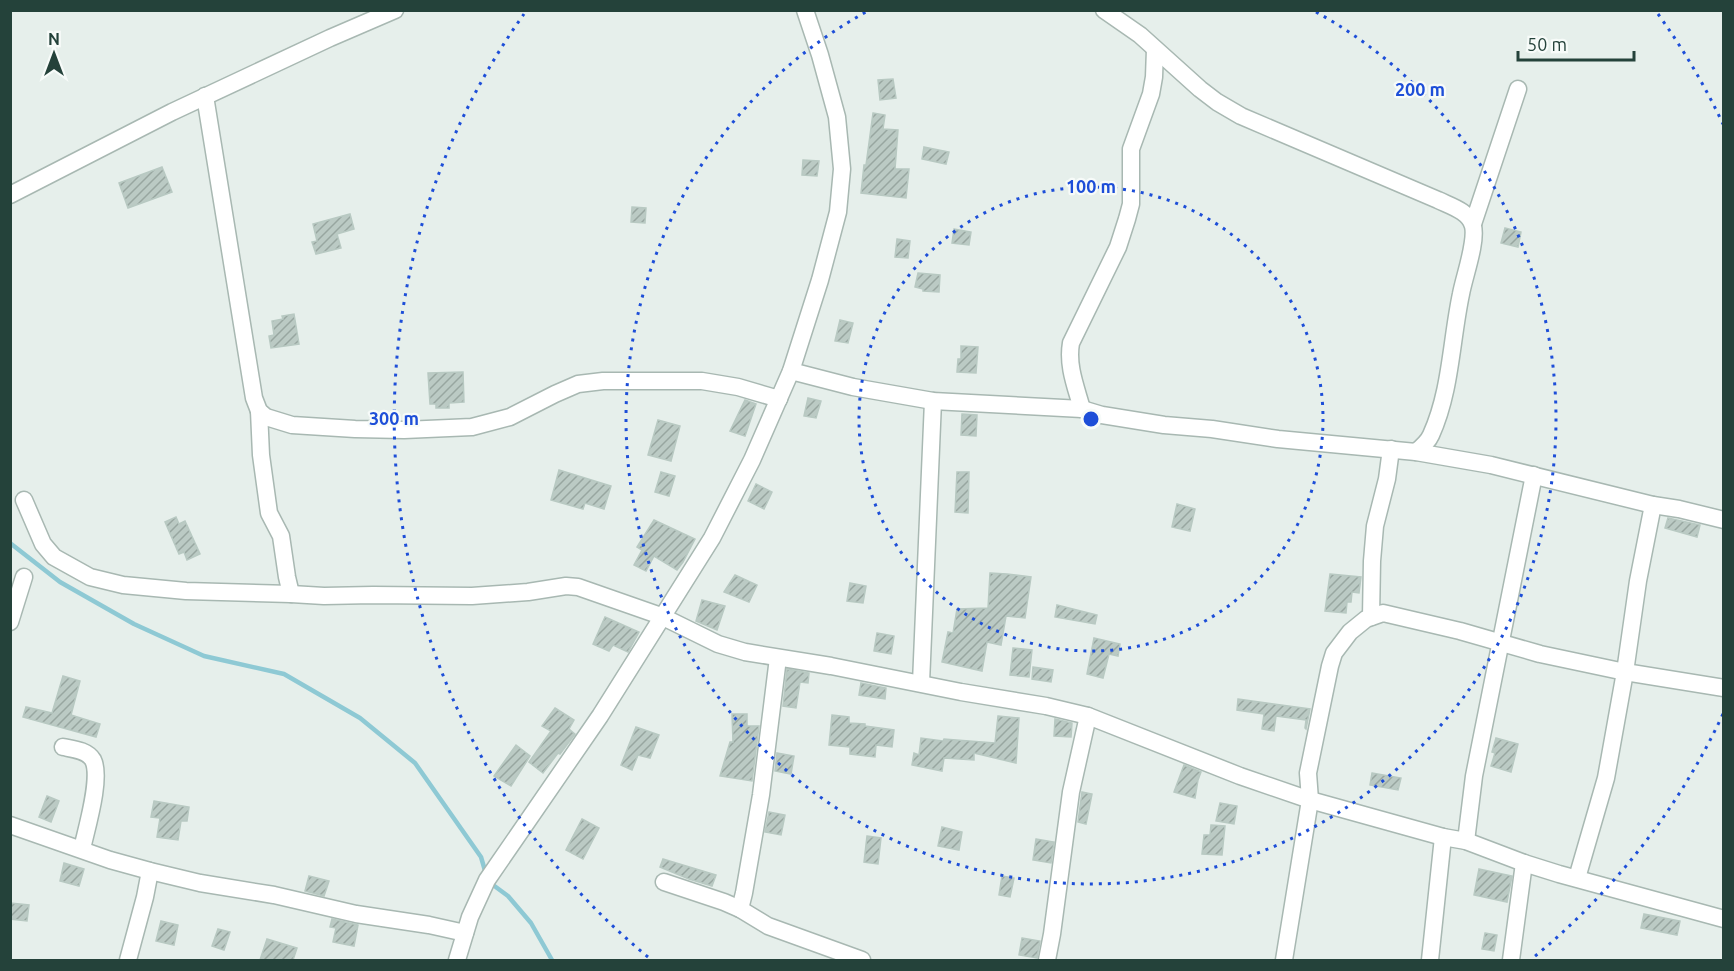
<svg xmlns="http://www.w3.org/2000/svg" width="1734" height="971" viewBox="0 0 1734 971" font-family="Ubuntu,sans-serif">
  <defs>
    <pattern id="building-hatch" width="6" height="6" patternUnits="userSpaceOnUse" patternTransform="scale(1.5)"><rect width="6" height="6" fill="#bbcac4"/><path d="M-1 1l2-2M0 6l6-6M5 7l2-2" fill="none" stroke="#98a6a0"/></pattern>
  </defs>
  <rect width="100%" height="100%" fill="#e6efeb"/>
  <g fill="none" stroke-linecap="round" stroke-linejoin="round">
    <g stroke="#8ec9d4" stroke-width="4.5">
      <polyline points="10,543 60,582 134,624 204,656 284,674 360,718 415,763 481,857 486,874"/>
      <polyline points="489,882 508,896 531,923 552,960"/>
    </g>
  </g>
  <g fill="url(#building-hatch)" stroke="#b8c9c2" stroke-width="1.5">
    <polygon points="893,79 896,98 880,100 878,80"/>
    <polygon points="873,113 885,115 883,129 898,130 895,169 909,169 906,198 861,193 864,165 866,165"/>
    <polygon points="924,147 949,152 946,164 922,159"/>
    <polygon points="803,160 819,161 817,176 802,175"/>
    <polygon points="162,167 172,192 128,208 119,183"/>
    <polygon points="632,207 646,208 645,223 631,222"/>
    <polygon points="350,214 354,229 337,234 341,248 316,254 312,242 317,241 313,224"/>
    <polygon points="1505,228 1521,232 1518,247 1501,243"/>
    <polygon points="954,229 971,232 969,245 952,243"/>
    <polygon points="897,239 910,241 908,258 895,257"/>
    <polygon points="918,273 940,275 939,292 923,291 923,289 915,287"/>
    <polygon points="294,314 299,344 271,348 269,336 274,335 272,321 283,319 282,316"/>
    <polygon points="840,320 853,323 848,343 835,341"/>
    <polygon points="961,346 978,347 976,373 957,372 958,359 961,359"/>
    <polygon points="463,372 464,402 449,403 449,408 436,408 436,404 430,404 428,373"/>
    <polygon points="808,398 821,401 816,418 804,416"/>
    <polygon points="745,400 756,404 745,436 730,431"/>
    <polygon points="962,414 977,415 976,436 961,435"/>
    <polygon points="658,420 680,426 671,461 648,455"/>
    <polygon points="559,470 611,486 604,509 585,503 583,509 551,500"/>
    <polygon points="661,472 675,476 669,496 655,492"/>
    <polygon points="957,472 969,472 968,513 955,512"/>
    <polygon points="756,484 772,492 764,509 748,501"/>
    <polygon points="1177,504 1195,509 1190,531 1172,527"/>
    <polygon points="176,517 179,524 185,521 200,554 187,560 184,552 179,554 165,522"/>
    <polygon points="1668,518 1700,525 1697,537 1665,528"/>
    <polygon points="654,520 695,539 683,562 677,570 654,556 646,571 634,565 642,550 637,547"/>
    <polygon points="990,573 1007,574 1031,577 1025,618 1006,616 1001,645 987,642 982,671 942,662 948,632 953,633 957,609 988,608"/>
    <polygon points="1330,574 1361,577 1359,593 1352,592 1351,602 1347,602 1346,613 1325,611"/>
    <polygon points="735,575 757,585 749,602 724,592"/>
    <polygon points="850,583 866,586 863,603 847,601"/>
    <polygon points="702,600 725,606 717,630 696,621"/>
    <polygon points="1057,605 1097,615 1095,624 1055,617"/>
    <polygon points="605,617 639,632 628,652 613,645 609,651 593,644"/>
    <polygon points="877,633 894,636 891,654 874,651"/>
    <polygon points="1094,638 1120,644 1118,656 1109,654 1103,678 1087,674"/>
    <polygon points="1013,648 1032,650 1029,677 1010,675"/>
    <polygon points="1033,667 1053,670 1051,682 1032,679"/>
    <polygon points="787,669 809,673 808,683 800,682 796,708 783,706"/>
    <polygon points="63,676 80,681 71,715 100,724 96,737 23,717 26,707 52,713"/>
    <polygon points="861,683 886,688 885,699 859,695"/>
    <polygon points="1238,699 1310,709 1306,729 1305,728 1306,720 1276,716 1274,731 1262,729 1264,714 1237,710"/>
    <polygon points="555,708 574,720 569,729 575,734 560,754 558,753 543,773 529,762 551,731 542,726"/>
    <polygon points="732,714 747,714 747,726 759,726 752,781 720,776 730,742 733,742"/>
    <polygon points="832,715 849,717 849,723 865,724 865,726 894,730 892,747 876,745 875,757 850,754 850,747 829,745"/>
    <polygon points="998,716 1019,718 1016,763 974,753 974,760 944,758 942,771 912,765 914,753 919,755 921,738 943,741 944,739 995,743"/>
    <polygon points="1055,719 1072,723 1071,737 1054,736"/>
    <polygon points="636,727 659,735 650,758 638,755 632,770 621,765"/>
    <polygon points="1496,738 1518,744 1511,772 1491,766 1495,753 1492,752"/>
    <polygon points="516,745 530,756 511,786 494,776"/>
    <polygon points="777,753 794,756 791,774 775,771"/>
    <polygon points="1184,765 1201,772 1198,780 1195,798 1174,792"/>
    <polygon points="1372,773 1401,778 1398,790 1370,785"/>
    <polygon points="1082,792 1092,794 1086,824 1078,822"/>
    <polygon points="47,796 59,801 51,822 39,817"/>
    <polygon points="154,801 189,807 187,821 181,821 178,840 157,837 160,818 151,817"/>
    <polygon points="1220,803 1237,806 1234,824 1216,821"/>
    <polygon points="769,812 785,815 781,835 765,832"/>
    <polygon points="582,819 599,828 583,859 566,850"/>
    <polygon points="1211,825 1225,826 1222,855 1202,854 1204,835 1210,835"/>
    <polygon points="942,827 962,832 959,850 938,846"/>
    <polygon points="867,836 881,838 878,864 864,862"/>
    <polygon points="1036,839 1054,842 1051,863 1033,860"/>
    <polygon points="663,859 716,875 712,886 689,879 660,867"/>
    <polygon points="64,863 84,869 79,886 60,881"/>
    <polygon points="1479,869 1512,876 1507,902 1474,895"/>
    <polygon points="309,876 329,881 324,896 305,891"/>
    <polygon points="1002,876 1014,878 1010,897 999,895"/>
    <polygon points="10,903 29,905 27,921 10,919"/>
    <polygon points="1644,914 1680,921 1677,935 1641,928"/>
    <polygon points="332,919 358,925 354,946 333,942 336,928 330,927"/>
    <polygon points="161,921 178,925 174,945 156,941"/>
    <polygon points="218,929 230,932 224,950 212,946"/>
    <polygon points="1485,933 1497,935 1494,951 1482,949"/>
    <polygon points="1022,938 1040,941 1037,958 1019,955"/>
    <polygon points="267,939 297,948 293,960 260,960"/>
  </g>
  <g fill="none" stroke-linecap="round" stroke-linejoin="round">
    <g stroke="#a8b8b2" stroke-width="19">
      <g id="minor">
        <path d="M 1104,10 L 1140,35 L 1200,89 L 1217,102 L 1241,116 L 1438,200 C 1450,206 1469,211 1473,226 C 1477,242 1464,277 1461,294 C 1451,341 1451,391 1431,435 C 1428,442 1422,447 1416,452"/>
        <polyline points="205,96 254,398 259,411 266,417 292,425 355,429 404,430 472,427 510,417 555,394 578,384 603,381 702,381 738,387 779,399"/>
        <polyline points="10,195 172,112 330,38 395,10"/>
        <polyline points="1473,224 1518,89"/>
        <polyline points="791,371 853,387 933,401 1082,409 1102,415 1164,425 1212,429 1278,439 1416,452 1491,465 1653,505 1679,509 1724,520"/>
        <path d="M 1082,409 C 1076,387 1067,366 1071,343 L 1118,247 L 1127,219 L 1131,204 L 1131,149 L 1151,94 L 1154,77 L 1155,49"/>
        <polyline points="259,411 261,455 269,513 281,536 287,577 291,594"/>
        <polyline points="24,500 43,544 54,557 90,577 123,585 186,591 291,594 324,596 373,595 472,596 528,592 566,586 578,587 661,616 718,644 745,652 831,666 961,692 1046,706 1088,716 1240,776 1310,800 1443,837 1466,841 1524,863 1559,874 1724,919"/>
        <polyline points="1371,617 1372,561 1375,526 1387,479 1391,449"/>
        <polyline points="10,622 24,577"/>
        <polyline points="921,683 933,401"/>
        <path d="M 63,747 C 73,749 87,750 93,760 C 102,778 86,830 82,849"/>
        <polyline points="10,825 110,860 150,871 200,883 274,895 356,914 429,925 465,933"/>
        <polyline points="1466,841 1474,776 1534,475"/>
        <polyline points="1577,878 1606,778 1625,672 1638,581 1653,505"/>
        <polyline points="664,882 724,902 740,909 768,926 862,960"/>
        <polyline points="740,909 744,893 761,795 778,658"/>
        <polyline points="128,960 145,897 150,871"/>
        <polyline points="457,960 470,917 487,880 600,716 712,538 752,460 791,371 820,280 838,212 842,169 837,117 820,55 805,10"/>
        <polyline points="1047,960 1052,934 1071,792 1088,716"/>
        <polyline points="1284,960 1310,800 1308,773 1330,666 1334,653 1350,632 1366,619 1383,613 1460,631 1540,654 1625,672 1724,688"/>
        <polyline points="1430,960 1443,837"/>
        <polyline points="1511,960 1524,863"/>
      </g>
    </g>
    <use href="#minor" stroke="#fff" stroke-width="16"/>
  </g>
  <g fill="none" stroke="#1d4ed8" stroke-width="3" stroke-dasharray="3 6">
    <circle cx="1091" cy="419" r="232"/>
    <path d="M1316 12A465 465 0 1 1 866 12"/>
    <path d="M1723 714A697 697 0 0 1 1534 957M648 957A697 697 0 0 1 524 14M1658 14A697 697 0 0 1 1723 124"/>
  </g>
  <circle cx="1091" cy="419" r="9" fill="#1d4ed8" stroke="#f7fbf9" stroke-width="3"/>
  <g font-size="18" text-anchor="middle" font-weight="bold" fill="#1d4ed8" stroke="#f7fbf9" stroke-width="4.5" stroke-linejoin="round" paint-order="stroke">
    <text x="1420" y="96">200 m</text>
    <text x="1091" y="193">100 m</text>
    <text x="394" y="425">300 m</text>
  </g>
  <rect width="1734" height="971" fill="none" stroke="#24423a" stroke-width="24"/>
  <g transform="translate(54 54)" stroke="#f7fbf9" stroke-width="4.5" paint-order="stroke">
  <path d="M0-4.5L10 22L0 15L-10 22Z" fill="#24423a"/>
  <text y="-9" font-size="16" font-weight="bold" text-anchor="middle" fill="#24423a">N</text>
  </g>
  <path d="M1518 51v9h116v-9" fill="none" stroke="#24423a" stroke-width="3"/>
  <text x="1527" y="51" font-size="18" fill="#24423a" stroke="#f7fbf9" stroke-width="4.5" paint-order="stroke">50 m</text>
</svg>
